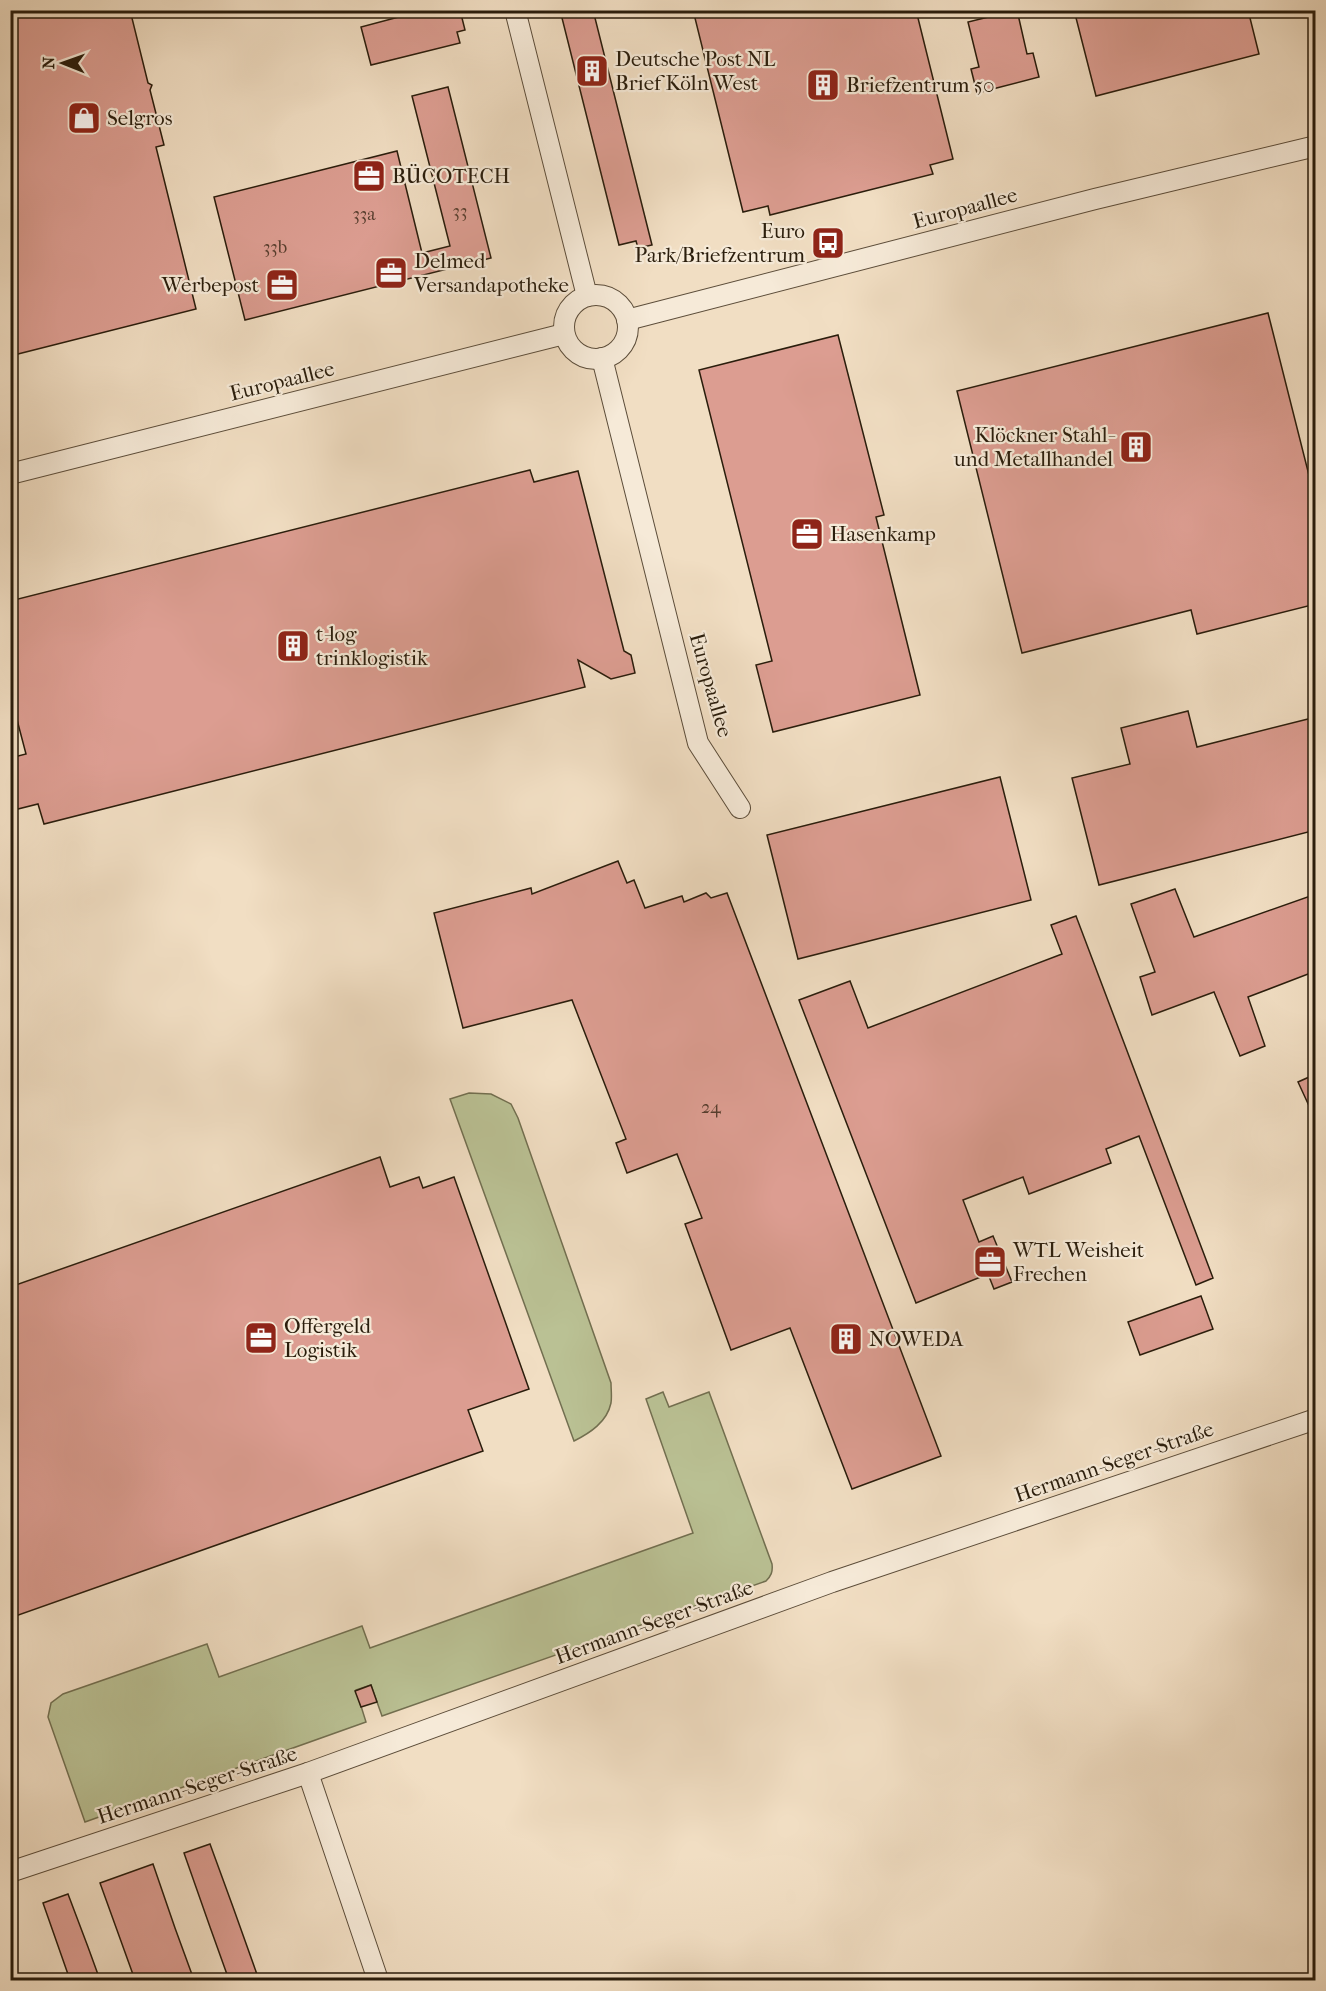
<svg xmlns="http://www.w3.org/2000/svg" width="1326" height="1991" viewBox="0 0 1326 1991" font-family="'IM FELL French Canon',serif">
  <rect width="100%" height="100%" fill="#f1dec3"/>
  <filter id="stains"><feTurbulence type="fractalNoise" baseFrequency=".00333" numOctaves="4"/><feColorMatrix values="0 0 0 0 .2 0 0 0 0 .09 0 0 0 0 .02 0 0 0 .5 -.17"/></filter>
  <radialGradient id="worn" r=".72"><stop offset=".6" stop-color="#630" stop-opacity="0"/><stop offset="1" stop-color="#630" stop-opacity=".3"/></radialGradient>
  <g fill="#bac194" stroke="#726f50" stroke-width="1.5">
    <path d="M 469,1093 L 491,1094 L 511,1104 L 518,1118 L 611,1383 C 611,1389 612,1397 611,1403 C 607,1422 590,1433 574,1441 L 450,1099 Z"/>
    <path d="M 663,1392 L 669,1407 L 709,1392 L 772,1564 C 773,1572 771,1576 766,1581 L 382,1716 L 371,1685 L 356,1690 L 366,1722 L 85,1822 L 48,1717 L 51,1703 L 63,1694 L 207,1644 L 219,1677 L 362,1626 L 370,1648 L 693,1533 L 646,1399 Z"/>
  </g>
  <g fill="#dc9d91" stroke="#2a1d0c" stroke-width="1.5">
    <polygon points="10,10 130,10 148,83 152,85 150,90 164,145 156,147 196,309 10,356"/>
    <polygon points="425,10 460,10 465,30 457,32 460,43 371,65 361,27"/>
    <polygon points="560,10 593,10 652,245 638,248 636,241 619,245"/>
    <polygon points="693,10 916,10 953,159 930,165 933,174 770,215 768,206 743,212"/>
    <polygon points="1017,10 1027,54 1033,53 1039,77 977,93 971,69 979,67 968,22"/>
    <polygon points="1074,10 1248,10 1259,54 1096,96"/>
    <polygon points="448,87 491,258 245,320 214,197 397,151 422,253 450,246 412,96"/>
    <polygon points="1268,313 1316,503 1316,604 1197,634 1191,610 1022,653 957,391"/>
    <polygon points="838,335 884,515 876,517 920,695 773,732 756,665 772,661 699,370"/>
    <polygon points="530,470 534,482 578,471 624,651 631,655 635,673 611,679 578,660 585,687 44,824 38,804 10,811 10,758 26,754 10,693 10,601"/>
    <polygon points="1188,711 1197,747 1316,717 1316,830 1099,885 1072,778 1130,764 1121,728"/>
    <polygon points="1000,777 1031,900 798,959 767,835"/>
    <polygon points="618,861 627,883 634,880 645,908 682,896 684,902 706,893 711,898 727,893 941,1456 852,1489 790,1328 731,1350 685,1224 702,1218 677,1154 627,1173 616,1143 626,1139 572,1000 463,1028 434,913 531,888 532,894"/>
    <polygon points="1175,889 1194,937 1316,894 1316,971 1248,997 1265,1046 1240,1056 1214,992 1152,1015 1140,977 1155,972 1131,904"/>
    <polygon points="1076,916 1213,1278 1196,1285 1139,1136 1106,1149 1111,1163 1029,1194 1023,1177 963,1200 979,1242 993,1236 1012,1282 994,1289 988,1274 916,1303 799,1000 850,981 868,1028 1062,954 1051,925"/>
    <polygon points="1316,1074 1316,1121 1298,1082"/>
    <polygon points="380,1157 390,1187 419,1177 423,1188 454,1177 529,1389 468,1410 483,1451 10,1618 10,1287"/>
    <polygon points="1201,1296 1213,1329 1140,1355 1128,1322"/>
    <polygon points="371,1685 377,1702 361,1707 355,1691"/>
    <polygon points="210,1844 233,1907 259,1980 229,1980 210,1927 184,1853"/>
    <polygon points="153,1864 175,1928 194,1980 135,1980 100,1883"/>
    <polygon points="68,1894 88,1947 100,1980 70,1980 43,1903"/>
  </g>
  <g fill="none" stroke-linecap="round" stroke-linejoin="round">
    <g stroke="#5c4d3a" stroke-width="22">
      <g id="minor">
        <polyline points="515,10 587,296"/>
        <circle cx="596" cy="327" r="32"/>
        <polyline points="627,320 1095,199 1316,146"/>
        <polyline points="602,358 698,743 740,808"/>
        <polyline points="10,474 564,334"/>
        <polyline points="308,1773 378,1980"/>
        <polyline points="10,1872 308,1773 832,1582 1316,1419"/>
      </g>
    </g>
    <use href="#minor" stroke="#f6ead8" stroke-width="20"/>
  </g>
  <defs>
    <g id="building-square" transform="scale(1.725)"><rect x="-9" y="-9" width="18" height="18" rx="4" fill="#8f2418" stroke="#f6ead8"/><path d="M-4-6H4V6H1V3H-1V6H-4ZM-2.5-4.3h1.7v1.8h-1.7ZM.8-4.3h1.7v1.8H.8ZM-2.5-1h1.7V.8h-1.7ZM.8-1h1.7V.8H.8Z" fill="#fff"/></g>
    <g id="shop-square" transform="scale(1.725)"><rect x="-9" y="-9" width="18" height="18" rx="4" fill="#8f2418" stroke="#f6ead8"/><path d="M-5-2.5h2.3a2.7 3.5 0 0 1 5.4 0H5L5.5 6h-11ZM-1.5-2.5h3a1.5 2.3 0 0 0-3 0Z" fill="#fff"/></g>
    <g id="office-square" transform="scale(1.725)"><rect x="-9" y="-9" width="18" height="18" rx="4" fill="#8f2418" stroke="#f6ead8"/><path d="M-6-3h4V-5.5h4V-3h4V5H-6ZM-1-4.5V-3h2v-1.5ZM-6 0V1H6V0Z" fill="#fff"/></g>
    <g id="bus-square" transform="scale(1.725)"><rect x="-9" y="-9" width="18" height="18" rx="4" fill="#8f2418" stroke="#f6ead8"/><path d="M-5-6H5V4H4V6H2V4H-2V6H-4V4H-5ZM-3.5-4V0h7V-4ZM-3.5 1.2v1.5H-2V1.2ZM2 1.2v1.5H3.5V1.2Z" fill="#fff"/></g>
  </defs>
  <g fill-rule="evenodd">
    <use href="#building-square" x="592" y="71"/>
    <use href="#building-square" x="823" y="85"/>
    <use href="#shop-square" x="84" y="118"/>
    <use href="#office-square" x="369" y="176"/>
    <use href="#bus-square" x="828" y="243"/>
    <use href="#office-square" x="391" y="273"/>
    <use href="#office-square" x="282" y="285"/>
    <use href="#building-square" x="1136" y="447"/>
    <use href="#office-square" x="807" y="534"/>
    <use href="#building-square" x="293" y="646"/>
    <use href="#office-square" x="990" y="1262"/>
    <use href="#office-square" x="261" y="1338"/>
    <use href="#building-square" x="846" y="1339"/>
  </g>
  <g text-anchor="middle" stroke-width="4.5" stroke-linejoin="round" paint-order="stroke">
    <g font-size="18" fill="#563d2d">
      <text x="460" y="217">33</text>
      <text x="364" y="220">33a</text>
      <text x="275" y="253">33b</text>
      <text x="711" y="1113">24</text>
    </g>
    <g font-size="21" fill="#2a1d0c" stroke="#f6ead8" text-anchor="start">
      <text x="615" y="66">Deutsche Post NL<tspan x="615" dy="24">Brief Köln West</tspan></text>
      <text x="846" y="92">Briefzentrum 50</text>
      <text x="107" y="125">Selgros</text>
      <text x="392" y="183">BÜCOTECH</text>
      <text x="805" y="238" text-anchor="end">Euro<tspan x="805" dy="24">Park/Briefzentrum</tspan></text>
      <text x="414" y="268">Delmed<tspan x="414" dy="24">Versandapotheke</tspan></text>
      <text x="259" y="292" text-anchor="end">Werbepost</text>
      <text x="1113" y="442" text-anchor="end">Klöckner Stahl-<tspan x="1113" dy="24">und Metallhandel</tspan></text>
      <text x="830" y="541">Hasenkamp</text>
      <text x="316" y="641">t-log<tspan x="316" dy="24">trinklogistik</tspan></text>
      <text x="1013" y="1257">WTL Weisheit<tspan x="1013" dy="24">Frechen</tspan></text>
      <text x="284" y="1333">Offergeld<tspan x="284" dy="24">Logistik</tspan></text>
      <text x="869" y="1346">NOWEDA</text>
    </g>
    <g font-size="21" fill="#2a1d0c" stroke="#f6ead8">
      <text transform="translate(965 208) rotate(-15)" y="7">Europaallee</text>
      <text transform="translate(282 381) rotate(-14)" y="7">Europaallee</text>
      <text transform="translate(711 685) rotate(74)" y="7">Europaallee</text>
      <text transform="translate(1114 1462) rotate(-19)" y="7">Hermann-Seger-Straße</text>
      <text transform="translate(654 1622) rotate(-20)" y="7">Hermann-Seger-Straße</text>
      <text transform="translate(197 1785) rotate(-18)" y="7">Hermann-Seger-Straße</text>
    </g>
  </g>
  <rect width="1326" height="1991" fill="none" stroke="#f1dec3" stroke-width="36"/>
  <rect x="12" y="12" width="1302" height="1967" fill="none" stroke="#2a1d0c" stroke-width="3"/>
  <rect x="18" y="18" width="1290" height="1955" fill="none" stroke="#2a1d0c" stroke-width="1.5"/>
  <g transform="translate(63 63) rotate(271)" stroke="#f6ead8" stroke-width="4.5" paint-order="stroke">
  <path d="M0-4.5L10 22L0 15L-10 22Z" fill="#2a1d0c"/>
  <text y="-9" font-size="16" font-weight="bold" text-anchor="middle" fill="#2a1d0c">N</text>
  </g>
  <rect width="100%" height="100%" filter="url(#stains)"/>
  <rect width="100%" height="100%" fill="url(#worn)"/>
</svg>
